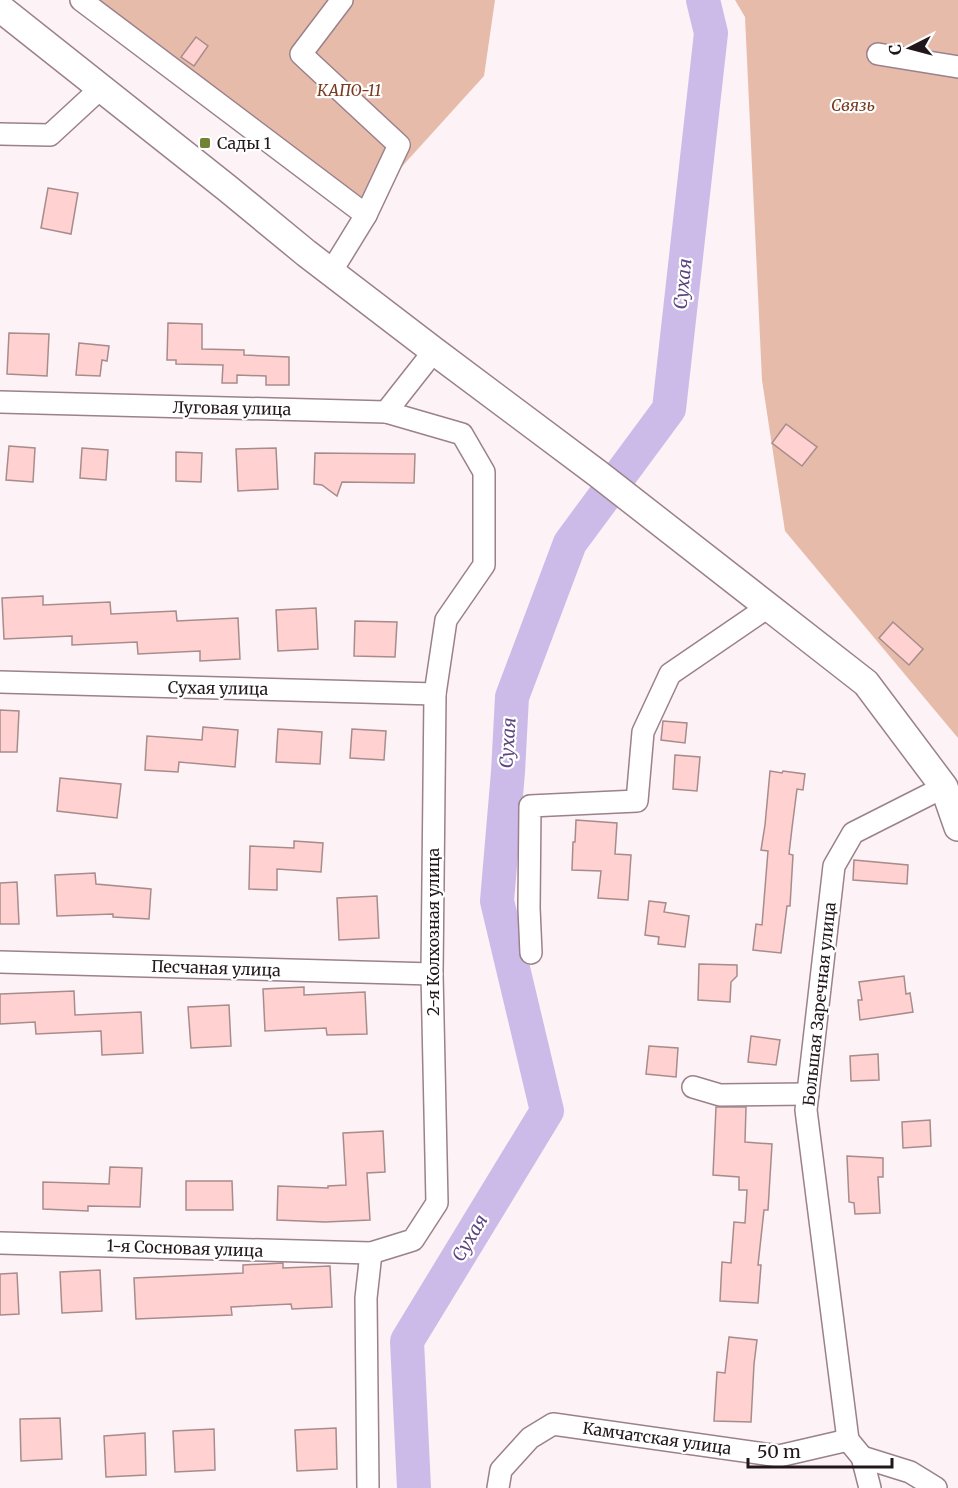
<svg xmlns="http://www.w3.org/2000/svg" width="958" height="1488" viewBox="0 0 958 1488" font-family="Merriweather,serif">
  <rect width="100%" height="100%" fill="#fdf2f6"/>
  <g fill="#e6bbaa">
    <polygon points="93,0 495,0 484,76 358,215"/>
    <polygon points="735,0 958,0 958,738 785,531 762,380 745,17"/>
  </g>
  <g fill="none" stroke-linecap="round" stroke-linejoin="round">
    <polyline stroke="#ccbbe8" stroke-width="34" points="414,1488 407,1341 547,1111 497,901 508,772 512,697 570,543 669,409 711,33 703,0"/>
  </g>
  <g fill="#ffd1d1" stroke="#a88c8c" stroke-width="1.5">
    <polygon points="196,37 208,46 194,66 181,57"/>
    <polygon points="48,188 78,193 71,234 41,228"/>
    <polygon points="168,323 202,324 202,349 244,350 244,355 289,357 289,385 266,385 266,376 237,375 237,383 222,383 223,365 176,364 176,360 167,360"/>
    <polygon points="9,333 49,334 47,376 7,374"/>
    <polygon points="79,343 109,346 107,361 102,360 100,376 76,375"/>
    <polygon points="786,424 817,447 802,466 772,443"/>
    <polygon points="9,446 35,448 33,482 6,480"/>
    <polygon points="82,448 108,450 106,480 80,478"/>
    <polygon points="276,448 278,489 238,491 236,449"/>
    <polygon points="176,452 202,453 201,482 176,481"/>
    <polygon points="315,453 415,454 414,483 342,482 337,496 322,485 314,484"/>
    <polygon points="43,596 43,605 110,602 111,614 176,611 177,621 238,618 240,659 200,661 200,651 138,654 137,642 72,645 72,636 4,639 2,598"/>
    <polygon points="316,608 318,649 278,651 276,610"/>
    <polygon points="355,621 397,622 395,657 354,656"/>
    <polygon points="893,622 923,649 909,665 879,638"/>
    <polygon points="0,710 19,711 17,752 0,752"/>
    <polygon points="663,721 687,723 685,743 661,740"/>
    <polygon points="203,727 238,730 235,767 179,762 178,772 145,770 147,736 202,740"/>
    <polygon points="278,729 322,732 320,764 276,762"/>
    <polygon points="352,729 386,731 384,760 350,758"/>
    <polygon points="675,755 700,757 697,791 673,789"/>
    <polygon points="770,771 782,773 783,771 805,774 803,790 797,789 792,828 789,854 793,855 790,906 787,906 781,953 753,950 756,924 762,925 768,851 761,850 765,825"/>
    <polygon points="60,778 121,784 117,818 57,811"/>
    <polygon points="576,820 617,823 615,854 631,855 628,900 598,898 601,871 572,870 573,842 575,842"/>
    <polygon points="294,841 323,843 321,872 277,869 277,890 249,889 250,846 294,848"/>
    <polygon points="854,860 908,865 907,884 853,880"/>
    <polygon points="95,873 96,884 151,889 149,919 113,917 113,914 57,916 55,875"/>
    <polygon points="17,882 19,924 0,924 0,883"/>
    <polygon points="377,896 379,938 339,940 337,898"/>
    <polygon points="649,901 666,903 664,912 689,916 685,947 658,944 659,937 645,935"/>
    <polygon points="699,964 737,965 737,976 731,982 730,1002 698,1000"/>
    <polygon points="904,976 906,994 910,993 913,1012 860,1020 858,1000 862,1000 859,982"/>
    <polygon points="304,987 304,995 365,992 367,1034 327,1035 326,1028 265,1031 263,989"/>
    <polygon points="74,991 75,1015 141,1012 143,1053 102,1055 101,1031 36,1034 35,1022 0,1024 0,994"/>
    <polygon points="229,1005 231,1046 191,1048 188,1007"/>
    <polygon points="751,1036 780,1040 776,1065 748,1062"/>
    <polygon points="649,1046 678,1048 676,1077 646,1074"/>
    <polygon points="878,1054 879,1080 851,1081 850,1056"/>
    <polygon points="716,1107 746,1107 745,1142 772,1144 768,1210 764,1210 758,1265 761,1265 758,1303 720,1301 722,1262 731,1263 734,1222 745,1223 747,1190 739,1190 739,1177 713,1175"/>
    <polygon points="930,1120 931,1146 903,1148 902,1122"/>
    <polygon points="383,1131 385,1172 367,1173 370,1220 325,1222 277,1220 278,1186 328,1188 328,1186 346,1185 343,1133"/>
    <polygon points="847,1156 883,1158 883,1177 878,1177 880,1213 855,1214 854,1203 849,1202"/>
    <polygon points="110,1167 142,1168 140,1207 88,1206 88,1211 43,1209 43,1182 109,1184"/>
    <polygon points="186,1181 232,1181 233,1210 186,1210"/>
    <polygon points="283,1263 283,1268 330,1266 332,1307 292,1309 291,1304 231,1307 232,1315 136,1319 134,1278 243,1273 243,1265"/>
    <polygon points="100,1270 102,1311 62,1313 60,1272"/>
    <polygon points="17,1273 19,1314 0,1315 0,1274"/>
    <polygon points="729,1337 757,1340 754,1364 751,1422 714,1421 717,1372 725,1373"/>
    <polygon points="60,1418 62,1459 21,1461 20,1419"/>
    <polygon points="336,1428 337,1469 297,1471 295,1430"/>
    <polygon points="214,1429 215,1470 175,1472 173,1431"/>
    <polygon points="145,1433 146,1475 106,1477 104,1436"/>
  </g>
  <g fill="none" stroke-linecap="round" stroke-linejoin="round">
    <g stroke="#9b818b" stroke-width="24">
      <g id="minor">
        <polyline points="81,0 366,215 331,272"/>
        <polyline points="342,0 301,54 399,145 366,215"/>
        <polyline points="878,54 958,67"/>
        <polyline points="0,134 50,135 101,88"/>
        <polyline points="0,402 386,412 434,351"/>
        <polyline points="0,682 435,694"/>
        <polyline points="531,953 529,908 530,806 637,801 643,732 670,674 768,607"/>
        <polyline points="0,962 432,974"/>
        <polyline points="693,1087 720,1095 808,1094"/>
        <polyline points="0,1243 371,1253"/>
        <polyline points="862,1457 910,1472 936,1488"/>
        <polyline points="368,1488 366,1298 371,1253 413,1240 437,1203 432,974 435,694 446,620 484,565 484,472 462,434 386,412"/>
        <polyline points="498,1488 501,1470 530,1438 553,1424 779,1456 848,1440"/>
        <polyline points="870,1488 862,1457 848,1440 806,1110 834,866 853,833 944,787"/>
      </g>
    </g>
    <g stroke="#9b818b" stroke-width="30">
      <polyline id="major" points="0,8 227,188 306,253 434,351 597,473 866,683 944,787 958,827"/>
    </g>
    <use href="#minor" stroke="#fff" stroke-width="21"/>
    <use href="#major" stroke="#fff" stroke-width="27"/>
  </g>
  <rect fill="#728433" stroke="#fff" stroke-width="2" x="199" y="137" width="12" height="12" rx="3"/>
  <g text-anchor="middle" stroke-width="4.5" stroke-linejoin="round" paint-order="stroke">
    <g font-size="16" font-style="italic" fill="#7a3c21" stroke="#fff">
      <text x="349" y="96">КАПО-11</text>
      <text x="853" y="111">Связь</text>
    </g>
    <g font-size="16" fill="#21171b" stroke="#fff" text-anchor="start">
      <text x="217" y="149">Сады 1</text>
    </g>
    <g font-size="16" fill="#21171b" stroke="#fff">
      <text transform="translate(232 408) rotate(1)" y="6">Луговая улица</text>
      <text transform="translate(218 688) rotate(1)" y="6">Сухая улица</text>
      <text transform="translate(433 932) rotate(-90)" y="6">2-я Колхозная улица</text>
      <text transform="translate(216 968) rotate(2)" y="6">Песчаная улица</text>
      <text transform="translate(819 1004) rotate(-84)" y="6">Большая Заречная улица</text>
      <text transform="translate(185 1248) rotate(2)" y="6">1-я Сосновая улица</text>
      <text transform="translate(657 1438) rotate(8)" y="6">Камчатская улица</text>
    </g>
    <g font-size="18" font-style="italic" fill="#5d467f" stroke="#fff">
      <text transform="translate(683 284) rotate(-84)" y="6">Сухая</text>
      <text transform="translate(508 743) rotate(-86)" y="6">Сухая</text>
      <text transform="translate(470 1238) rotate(-59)" y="6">Сухая</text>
    </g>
  </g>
  <g transform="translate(910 48) rotate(264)" stroke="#ffffff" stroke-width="4.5" paint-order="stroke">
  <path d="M0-4.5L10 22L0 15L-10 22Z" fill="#21171b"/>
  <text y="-9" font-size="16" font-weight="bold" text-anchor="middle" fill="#21171b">С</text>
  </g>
  <path d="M748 1458v9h144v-9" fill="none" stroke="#21171b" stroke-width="3"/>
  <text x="757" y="1458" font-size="18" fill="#21171b" stroke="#ffffff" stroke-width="4.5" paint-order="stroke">50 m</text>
</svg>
